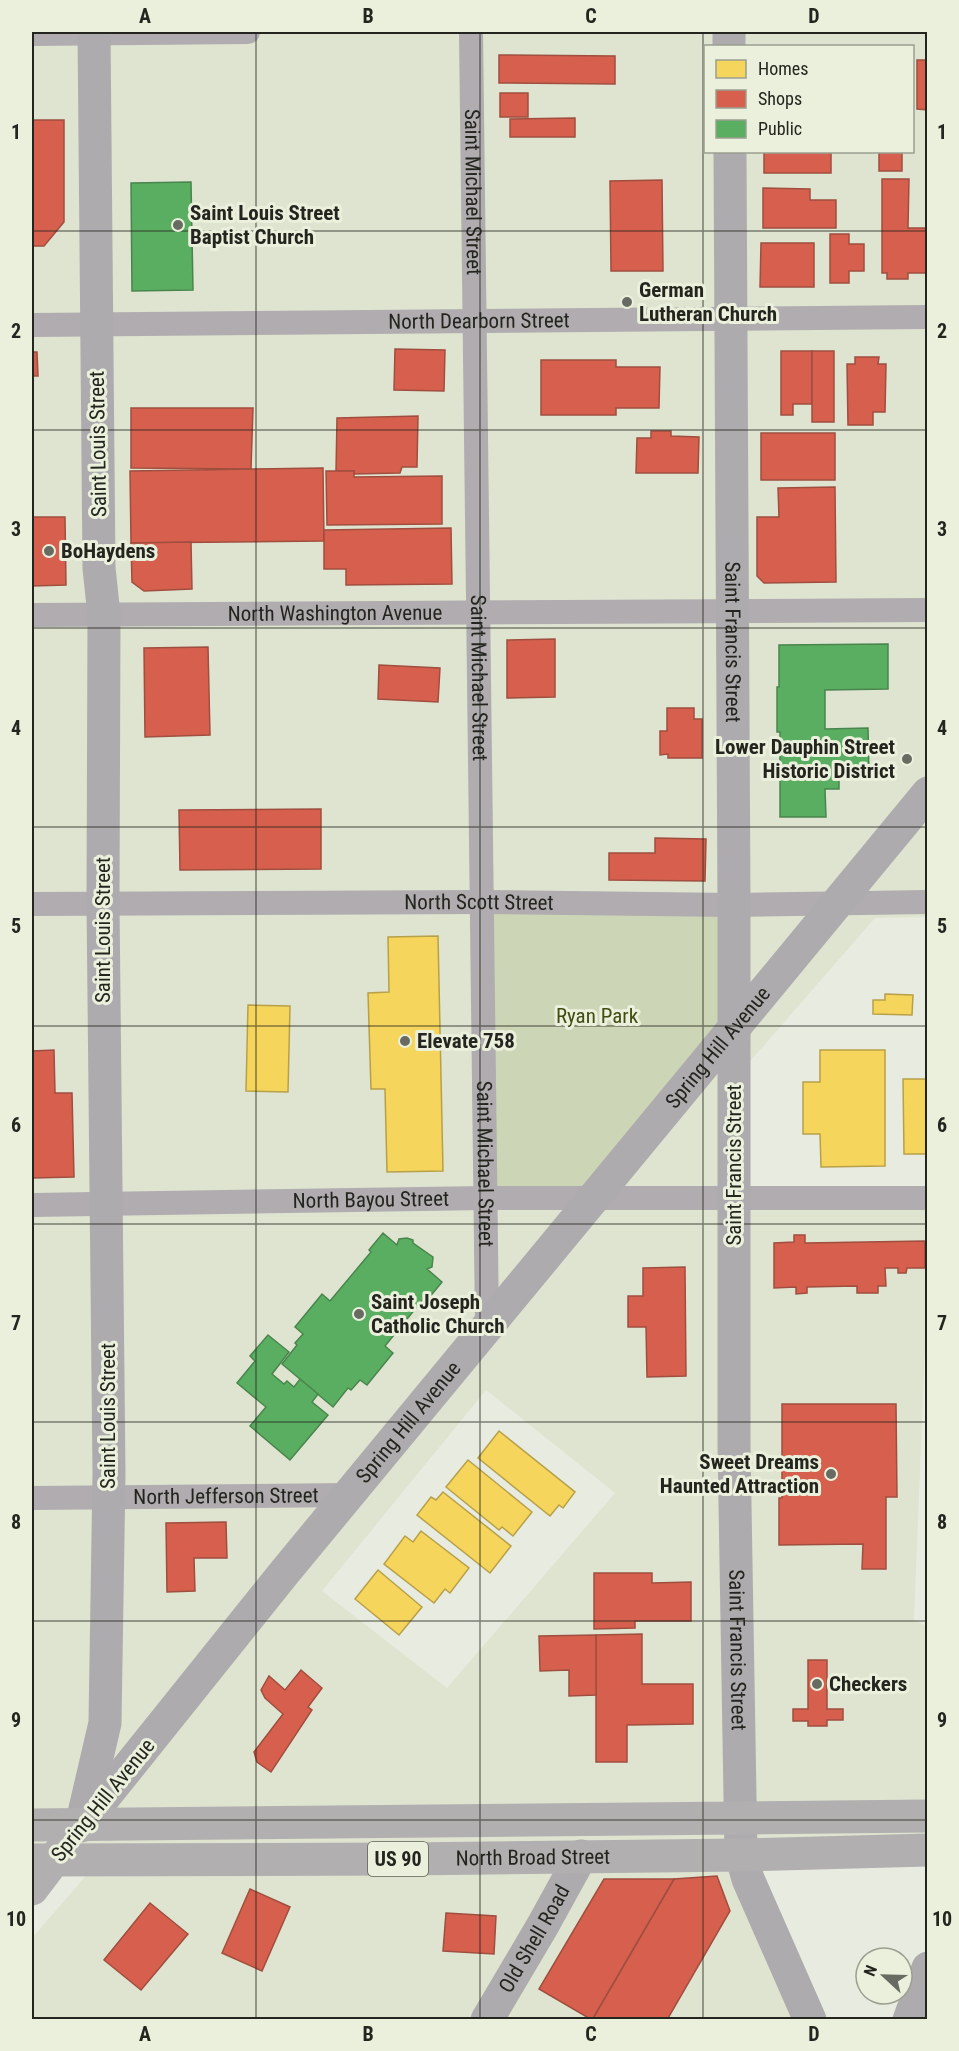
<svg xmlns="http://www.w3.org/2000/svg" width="959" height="2051" viewBox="0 0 959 2051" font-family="'Roboto Condensed',sans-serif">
  <rect width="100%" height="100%" fill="#e8ece0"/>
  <path fill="#dee4d0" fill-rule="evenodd" d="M 32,32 L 927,32 L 927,917 L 875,918 L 746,1066 L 746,1186 L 927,1187 L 927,1298 L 914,1620 L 927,1626 L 927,1862 L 731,1871 L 797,2020 L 490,2020 L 474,2011 L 469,2020 L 32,2019 L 32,1938 L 91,1870 L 32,1873 ZM 706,46 L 912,46 L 912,152 L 706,152 ZM 486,1390 L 615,1493 L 447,1688 L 322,1591 Z"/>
  <polygon fill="#ccd5b5" points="481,902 734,905 734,1029 592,1198 486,1198"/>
  <g fill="#f6d55c" stroke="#b7a049" stroke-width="1.5">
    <polygon points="438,936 443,1171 387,1172 385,1089 371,1089 368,993 389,992 388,937"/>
    <polygon points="885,994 913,995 912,1015 873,1014 873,1000 885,1000"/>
    <polygon points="248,1005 290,1006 288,1092 246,1091"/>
    <polygon points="820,1050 885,1050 885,1166 821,1167 820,1134 803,1134 803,1082 820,1082"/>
    <polygon points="903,1079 928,1079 928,1154 904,1154"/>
    <polygon points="499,1431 575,1492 563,1508 559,1505 550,1516 478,1458"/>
    <polygon points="468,1460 532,1512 513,1536 502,1527 499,1530 446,1487"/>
    <polygon points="443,1492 511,1546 490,1573 417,1515 431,1497 436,1500"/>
    <polygon points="421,1531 469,1568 450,1593 445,1589 434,1603 384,1564 405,1536 413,1542"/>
    <polygon points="378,1570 422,1607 399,1635 355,1599"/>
  </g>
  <g fill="#d6604d" stroke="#a04e3f" stroke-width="1.5">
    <polygon points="499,55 615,56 615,84 499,83"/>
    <polygon points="917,60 928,60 928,110 917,109"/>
    <rect x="500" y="93" width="28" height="24"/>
    <polygon points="575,118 575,137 510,137 510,119"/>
    <polygon points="32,120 64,120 64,222 44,246 32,246"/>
    <rect x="764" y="152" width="67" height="21"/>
    <rect x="879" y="152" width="23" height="19"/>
    <polygon points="882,179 909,179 908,228 928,228 928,273 908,273 908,279 887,279 887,273 882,273"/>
    <polygon points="662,180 663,271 611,271 610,181"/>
    <polygon points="763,188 810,189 810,200 836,200 836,228 763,228"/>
    <polygon points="830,234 849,234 849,244 864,244 864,271 849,271 849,283 830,283"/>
    <polygon points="761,243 814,243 814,287 760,287"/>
    <polygon points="395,349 445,350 444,391 394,390"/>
    <polygon points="781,351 812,351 812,404 793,404 793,415 781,415"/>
    <rect x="812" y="351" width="22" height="71"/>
    <polygon points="32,352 37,352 38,376 32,376"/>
    <polygon points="855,357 879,357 878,364 886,364 885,412 873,412 873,425 848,425 847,364 855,364"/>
    <polygon points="541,360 616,360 616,367 660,367 659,408 616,408 616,415 541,415"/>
    <polygon points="131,408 253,408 251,469 131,468"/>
    <polygon points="418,416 417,467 402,467 400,473 354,474 354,471 336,471 337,418"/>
    <polygon points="651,431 671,431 671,436 699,437 698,473 636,473 637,438 651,438"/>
    <rect x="761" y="433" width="74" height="47"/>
    <polygon points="323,468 324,541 131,543 130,471"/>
    <polygon points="326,471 354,471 354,477 442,476 442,524 327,525"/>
    <polygon points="835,487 836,582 764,583 757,576 757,517 779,517 778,488"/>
    <polygon points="32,517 65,517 66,585 32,586"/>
    <polygon points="451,528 452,584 346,585 346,569 324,569 324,530"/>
    <polygon points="191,542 192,589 144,591 132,582 131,543"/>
    <polygon points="555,639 555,697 507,698 507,640"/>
    <polygon points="208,647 210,735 145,737 144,648"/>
    <polygon points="379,665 440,668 438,702 378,699"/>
    <polygon points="667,708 694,708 694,719 702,719 702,758 668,758 668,754 660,755 660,731 667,731"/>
    <polygon points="321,809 321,869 180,870 179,810"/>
    <polygon points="655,838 706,839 705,881 609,880 609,853 655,853"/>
    <polygon points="54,1050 55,1093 72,1093 74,1177 32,1178 32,1051"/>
    <polygon points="794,1235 805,1235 805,1243 925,1241 925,1268 907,1268 906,1273 898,1273 898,1268 885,1268 886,1286 878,1286 878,1293 857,1293 857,1286 807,1287 807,1293 796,1294 796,1287 774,1288 774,1243 794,1242"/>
    <polygon points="685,1267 686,1376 647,1377 646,1327 628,1327 628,1296 643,1296 643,1268"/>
    <polygon points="782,1404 896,1404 897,1497 886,1497 886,1569 862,1569 863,1544 779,1545 779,1498 782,1498"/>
    <polygon points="226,1522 227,1558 194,1558 195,1591 167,1592 166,1523"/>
    <polygon points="594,1573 652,1573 652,1583 691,1582 691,1621 635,1621 635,1628 594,1629"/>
    <polygon points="642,1634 642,1684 693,1684 693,1724 627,1725 627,1762 596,1762 596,1635"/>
    <polygon points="596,1635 596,1695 569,1696 569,1670 540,1671 539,1636"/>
    <polygon points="808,1660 827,1660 827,1709 843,1709 843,1720 827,1720 827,1726 808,1726 808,1721 793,1721 793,1709 808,1709"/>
    <polygon points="301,1670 322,1688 308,1707 312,1710 271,1772 257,1762 254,1752 283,1714 265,1698 261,1690 269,1676 285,1690"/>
    <polygon points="717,1876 730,1911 667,2020 592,2020 674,1879"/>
    <polygon points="604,1879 674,1879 592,2020 539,1989"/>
    <polygon points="250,1889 290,1907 262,1971 222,1953"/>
    <polygon points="150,1903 188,1934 141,1990 104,1960"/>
    <polygon points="446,1913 496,1916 494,1954 443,1951"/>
  </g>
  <g fill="#5aae61" stroke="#4a854d" stroke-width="1.5">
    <polygon points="191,182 193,290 132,291 131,183"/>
    <polygon points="888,644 888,689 825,690 825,729 868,728 869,775 839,775 839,789 825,789 826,817 780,817 780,732 777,732 777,687 779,687 779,645"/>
    <polygon points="383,1233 397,1245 399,1239 407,1238 413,1240 413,1243 433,1257 432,1267 427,1269 442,1282 428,1299 425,1297 385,1346 393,1353 367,1385 360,1380 351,1390 348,1388 333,1407 282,1364 297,1345 295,1343 303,1334 295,1327 322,1294 330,1301 371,1252 369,1250"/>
    <polygon points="268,1335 289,1352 272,1374 284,1384 287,1381 294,1387 300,1379 318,1394 312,1402 328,1415 290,1460 250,1426 266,1407 237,1383 255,1361 250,1356"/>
  </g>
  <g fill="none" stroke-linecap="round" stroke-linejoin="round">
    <g stroke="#b0acb0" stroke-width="24">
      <path id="s1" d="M 471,32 L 487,1325"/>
      <polyline points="32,34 248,32"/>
      <path id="s2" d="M 32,325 L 928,317"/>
      <path id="s3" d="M 32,615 L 928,610"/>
      <path id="s4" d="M 32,904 L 481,902 L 734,905 L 928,902"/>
      <path id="s5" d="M 32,1205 L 486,1198 L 928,1198"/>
      <path id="s6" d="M 32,1498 L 349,1495"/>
    </g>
    <g stroke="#aeabae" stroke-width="33">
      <polyline points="729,32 729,46"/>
      <path id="s7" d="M 730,152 L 734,905 L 734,1445 L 741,1855 L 748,1879 L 810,2020"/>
      <path id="s8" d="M 86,1820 L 284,1573 L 928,793"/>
      <polyline points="81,1826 105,1723 109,1474 103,903 104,615 99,568 94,32"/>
      <path id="s9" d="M 487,2020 L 543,1925 L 581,1856"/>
      <polyline points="909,2020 928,1968"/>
    </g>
    <g stroke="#b1afb0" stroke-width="33">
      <polyline points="32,1825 928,1816"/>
      <path id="s10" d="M 32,1860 L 407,1859 L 741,1855 L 928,1850"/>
      <polyline points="32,1889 63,1848"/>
    </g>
  </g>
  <path fill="none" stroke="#23251e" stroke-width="1.5" stroke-opacity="0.55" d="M 256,32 L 256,2020M 480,32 L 480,2020M 703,32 L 703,2020M 32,231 L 928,231M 32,430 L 928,430M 32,628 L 928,628M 32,827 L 928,827M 32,1026 L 928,1026M 32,1224 L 928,1224M 32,1422 L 928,1422M 32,1621 L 928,1621M 32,1820 L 928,1820"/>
  <g fill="#686b62" stroke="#eaf0dc" stroke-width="2">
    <circle cx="178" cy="225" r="6"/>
    <circle cx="627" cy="302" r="6"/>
    <circle cx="49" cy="551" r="6"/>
    <circle cx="907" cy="759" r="6"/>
    <circle cx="405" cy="1041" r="6"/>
    <circle cx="359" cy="1314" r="6"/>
    <circle cx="831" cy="1474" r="6"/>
    <circle cx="817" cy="1684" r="6"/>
  </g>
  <g text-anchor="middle" stroke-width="6" stroke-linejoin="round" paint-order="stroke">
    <rect fill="#eaf0dc" stroke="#5f6257" stroke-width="1.5" x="368" y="1842" width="60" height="34" rx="4.5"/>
    <g font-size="20" font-weight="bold" fill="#23251e">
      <text x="398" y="1866">US 90</text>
    </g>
    <g font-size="21" fill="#23251e" stroke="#eaf0dc">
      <text dy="7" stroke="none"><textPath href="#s1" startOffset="160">Saint Michael Street</textPath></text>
      <text dy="7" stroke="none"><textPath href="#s2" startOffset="447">North Dearborn Street</textPath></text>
      <text transform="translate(98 444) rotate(-91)" y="7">Saint Louis Street</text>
      <text dy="7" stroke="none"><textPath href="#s3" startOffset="303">North Washington Avenue</textPath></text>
      <text dy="7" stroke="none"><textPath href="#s7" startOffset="490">Saint Francis Street</textPath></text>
      <text dy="7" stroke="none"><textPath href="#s1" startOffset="646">Saint Michael Street</textPath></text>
      <text dy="7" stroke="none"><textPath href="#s4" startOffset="447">North Scott Street</textPath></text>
      <text transform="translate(103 930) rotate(-90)" y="7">Saint Louis Street</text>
      <text dy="7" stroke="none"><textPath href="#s8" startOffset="998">Spring Hill Avenue</textPath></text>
      <text dy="7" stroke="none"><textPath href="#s1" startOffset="1132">Saint Michael Street</textPath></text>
      <text transform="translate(734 1165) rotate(-90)" y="7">Saint Francis Street</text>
      <text dy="7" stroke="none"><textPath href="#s5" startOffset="339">North Bayou Street</textPath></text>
      <text transform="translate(108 1416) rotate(-90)" y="7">Saint Louis Street</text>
      <text dy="7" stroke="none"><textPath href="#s8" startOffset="512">Spring Hill Avenue</textPath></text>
      <text dy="7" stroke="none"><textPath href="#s6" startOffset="194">North Jefferson Street</textPath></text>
      <text dy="7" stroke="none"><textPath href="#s7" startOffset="1498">Saint Francis Street</textPath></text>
      <text transform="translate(103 1800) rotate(-51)" y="7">Spring Hill Avenue</text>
      <text dy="7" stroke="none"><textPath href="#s10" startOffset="501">North Broad Street</textPath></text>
      <text dy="7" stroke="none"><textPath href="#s9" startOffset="94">Old Shell Road</textPath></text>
    </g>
    <g font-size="21" font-weight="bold" fill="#23251e" stroke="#eaf0dc" text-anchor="start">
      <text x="190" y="220">Saint Louis Street<tspan x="190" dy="24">Baptist Church</tspan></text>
      <text x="639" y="297">German<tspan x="639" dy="24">Lutheran Church</tspan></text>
      <text x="61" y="558">BoHaydens</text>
      <text x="895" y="754" text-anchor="end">Lower Dauphin Street<tspan x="895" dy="24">Historic District</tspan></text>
      <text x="417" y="1048">Elevate 758</text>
      <text x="371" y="1309">Saint Joseph<tspan x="371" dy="24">Catholic Church</tspan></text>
      <text x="819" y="1469" text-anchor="end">Sweet Dreams<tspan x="819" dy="24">Haunted Attraction</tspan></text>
      <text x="829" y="1691">Checkers</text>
    </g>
    <g font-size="21" fill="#414d13" stroke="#eaf0dc">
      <text x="597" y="1023">Ryan Park</text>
    </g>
  </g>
  <rect width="959" height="2051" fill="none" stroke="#eaf0dc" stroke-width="66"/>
  <rect x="704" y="45" width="210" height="108" fill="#eaf0dc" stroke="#9a9f90" stroke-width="1.5"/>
  <rect x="716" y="60" width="30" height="18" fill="#f6d55c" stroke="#9a9f90" stroke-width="1.5"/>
  <text x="758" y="75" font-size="18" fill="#23251e">Homes</text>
  <rect x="716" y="90" width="30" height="18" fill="#d6604d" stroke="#9a9f90" stroke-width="1.5"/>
  <text x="758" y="105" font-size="18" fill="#23251e">Shops</text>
  <rect x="716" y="120" width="30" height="18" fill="#5aae61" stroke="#9a9f90" stroke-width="1.5"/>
  <text x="758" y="135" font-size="18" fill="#23251e">Public</text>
  <g transform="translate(884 1976) rotate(292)"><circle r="28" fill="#eaf0dc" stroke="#9a9f90" stroke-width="1.5"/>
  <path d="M0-4.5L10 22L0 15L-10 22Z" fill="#686b62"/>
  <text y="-9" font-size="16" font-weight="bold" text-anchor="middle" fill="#23251e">N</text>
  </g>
  <rect x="33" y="33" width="893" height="1985" fill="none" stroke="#23251e" stroke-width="2"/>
  <g font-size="20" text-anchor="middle" font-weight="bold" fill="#23251e">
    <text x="145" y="23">A</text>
    <text x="368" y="23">B</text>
    <text x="591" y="23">C</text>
    <text x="814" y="23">D</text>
    <text x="16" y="139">1</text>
    <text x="942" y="139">1</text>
    <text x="16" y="338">2</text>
    <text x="942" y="338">2</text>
    <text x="16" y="536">3</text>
    <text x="942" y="536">3</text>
    <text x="16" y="735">4</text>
    <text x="942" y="735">4</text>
    <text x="16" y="933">5</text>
    <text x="942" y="933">5</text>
    <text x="16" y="1132">6</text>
    <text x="942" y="1132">6</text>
    <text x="16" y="1330">7</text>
    <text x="942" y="1330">7</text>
    <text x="16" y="1529">8</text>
    <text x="942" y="1529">8</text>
    <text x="16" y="1727">9</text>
    <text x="942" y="1727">9</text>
    <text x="16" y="1926">10</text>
    <text x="942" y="1926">10</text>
    <text x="145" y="2041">A</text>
    <text x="368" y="2041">B</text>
    <text x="591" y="2041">C</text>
    <text x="814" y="2041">D</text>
  </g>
</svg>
